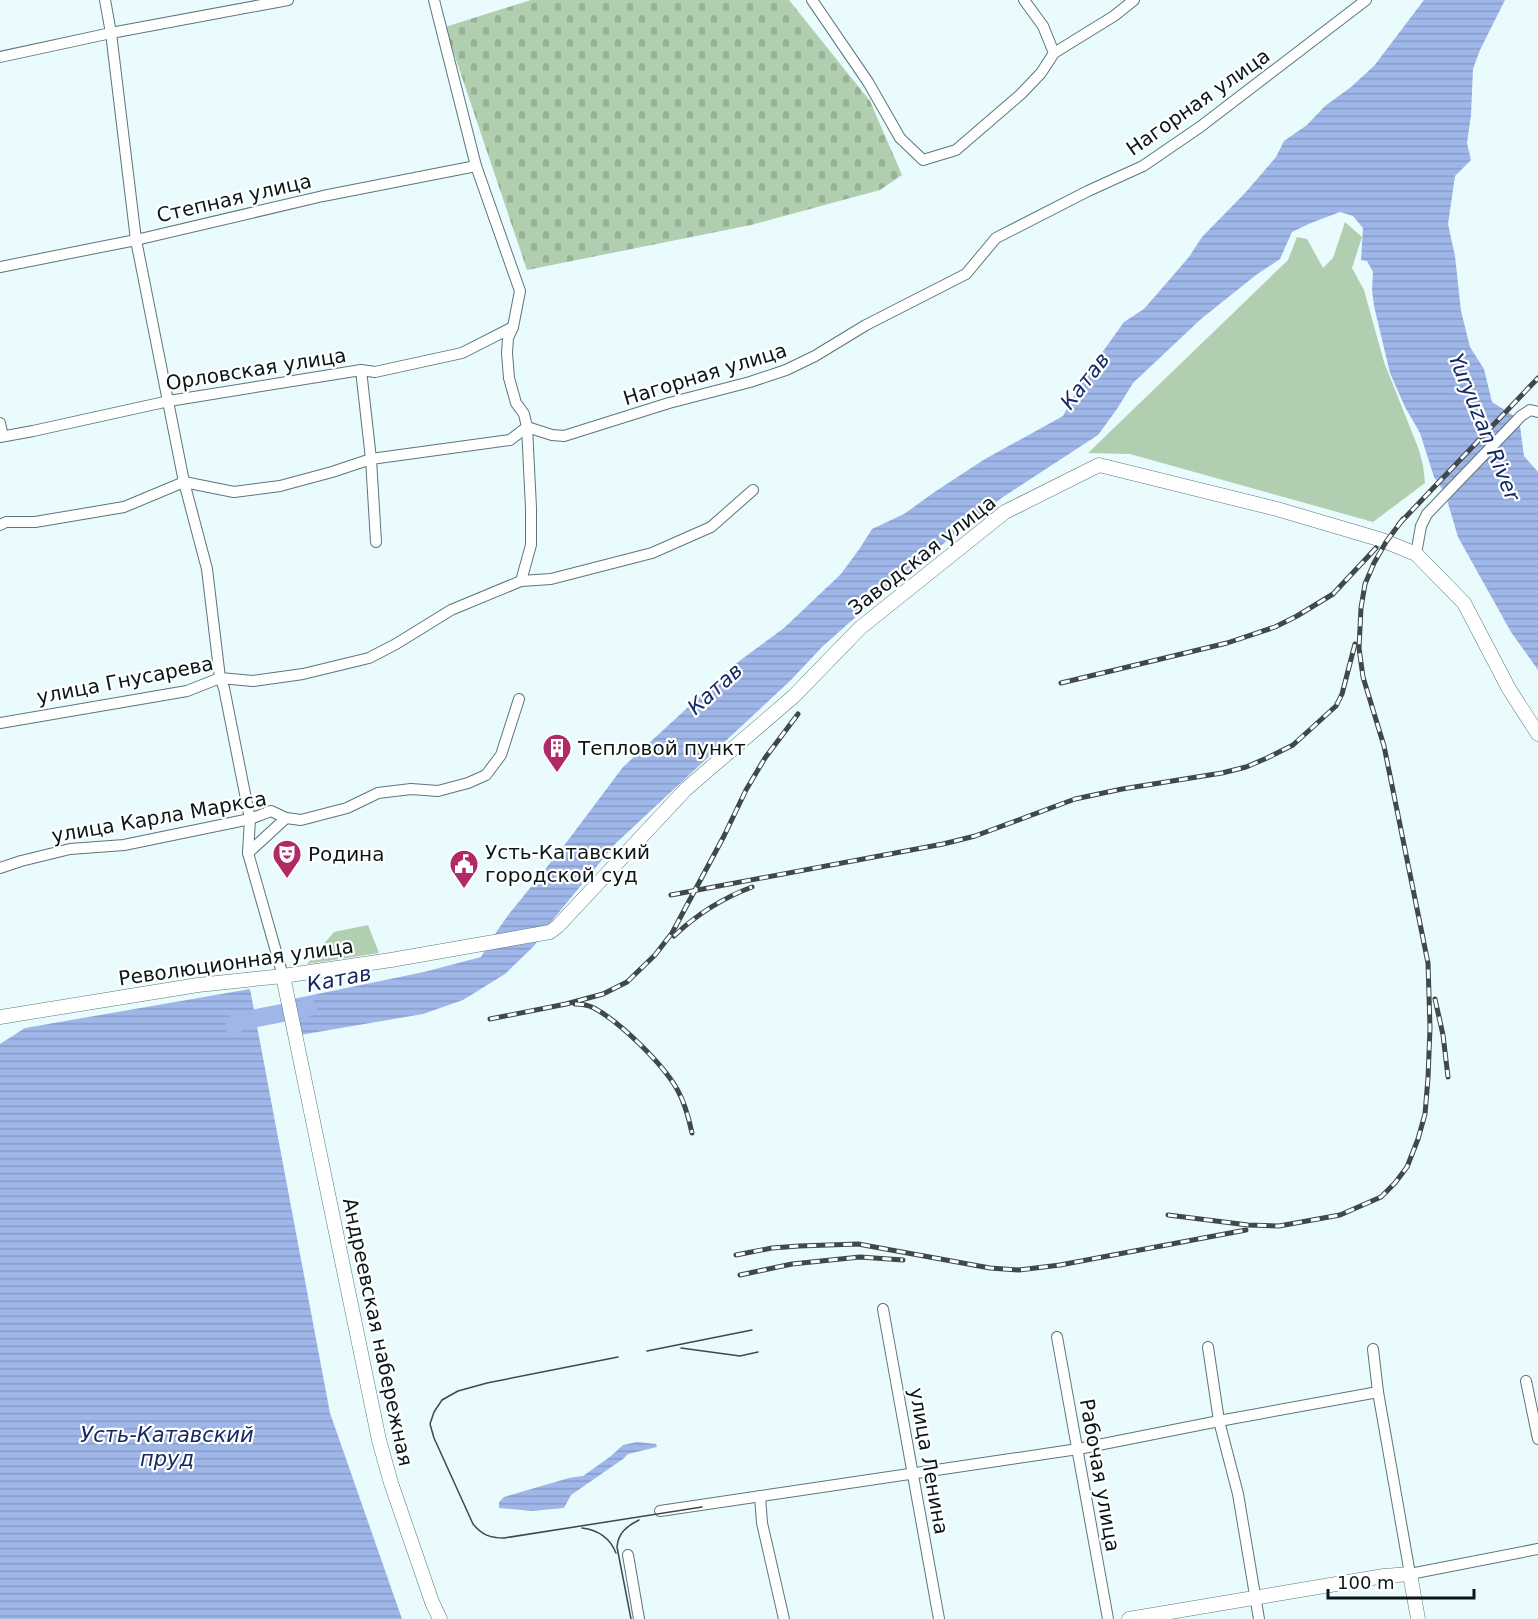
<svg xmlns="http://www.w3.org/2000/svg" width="1538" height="1619" viewBox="0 0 1538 1619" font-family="'DejaVu Sans',sans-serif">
  <defs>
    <pattern id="cemetery-stones" width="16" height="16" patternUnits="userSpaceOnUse" patternTransform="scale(1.5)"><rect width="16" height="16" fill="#b1cfb0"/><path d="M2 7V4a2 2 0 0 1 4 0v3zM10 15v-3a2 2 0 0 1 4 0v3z" fill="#97b197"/></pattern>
    <pattern id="water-rules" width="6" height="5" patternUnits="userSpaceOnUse" patternTransform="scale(1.5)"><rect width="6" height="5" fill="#9fb6e9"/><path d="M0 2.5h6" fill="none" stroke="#889cc7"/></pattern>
  </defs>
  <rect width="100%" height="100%" fill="#e9fbfd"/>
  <polygon fill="url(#cemetery-stones)" points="531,0 789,0 870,101 902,175 880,190 751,225 527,270 445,27"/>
  <g fill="#b1cfb0">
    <polygon points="1345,222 1362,237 1352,268 1364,290 1384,362 1419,450 1423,465 1425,483 1373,522 1130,454 1088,453 1288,260 1297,237 1307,239 1323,268 1333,258"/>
    <polygon points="368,925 379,953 307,964 334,932"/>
  </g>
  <g fill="url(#water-rules)">
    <polygon points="1424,0 1505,0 1480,50 1473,69 1471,115 1467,143 1471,160 1455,176 1448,224 1455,256 1461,311 1470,347 1484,369 1492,402 1519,419 1524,456 1538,472 1538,670 1511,632 1458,537 1445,493 1434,477 1420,433 1405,407 1390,373 1374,306 1372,290 1373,272 1367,261 1361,260 1363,228 1353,216 1340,212 1311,223 1292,232 1280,259 1256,275 1201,319 1133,383 1117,409 1098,435 1003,497 969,523 886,590 822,647 791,680 615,844 551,922 534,946 505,974 463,1000 423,1014 300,1035 293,999 424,972 481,957 497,931 509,914 563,847 623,767 734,665 784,628 841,574 860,548 872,529 904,514 936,491 985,459 1063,416 1081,382 1124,322 1144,309 1189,257 1202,237 1245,193 1276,157 1284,141 1307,125 1325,106 1351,87 1374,66"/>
    <polygon points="250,989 330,1413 402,1619 0,1619 0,1044 25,1028"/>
    <polygon points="637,1442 656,1444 657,1447 628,1454 623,1459 571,1495 564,1508 532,1511 499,1508 499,1502 504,1497 569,1478 583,1476 611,1456 623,1445"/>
  </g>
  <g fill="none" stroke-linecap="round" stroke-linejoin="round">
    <polyline stroke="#9fb6e9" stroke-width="18" points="234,1026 236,1022 308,1008"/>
    <g stroke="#5c7679" stroke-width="12">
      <g id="street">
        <polyline points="105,0 111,33 136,240 184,482 207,569 220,678 224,688 250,819 248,853 283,976"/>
        <polyline points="434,0 476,166 520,291 513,327 508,338 507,353 509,378 516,403 524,414 527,427 531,508 531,545 521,581"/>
        <polyline points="812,0 868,82 900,138 923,160 956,150 1021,94 1041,73 1054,53 1043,26 1024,0"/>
        <polyline points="1054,53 1114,16 1134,0"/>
        <polyline points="0,57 111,33 288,0"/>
        <polyline points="0,267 136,240 323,196 476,166"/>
        <polyline points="361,370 371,459 376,542"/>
        <polyline points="0,423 3,436"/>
        <polyline points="0,437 33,431 169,401 361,370 375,372 462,353 513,327"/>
        <polyline points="0,525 6,522 35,522 124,507 184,482 234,492 280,486 332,472 371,459 510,440 527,427 552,435 564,436 669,403 750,382 786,370 815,356 866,325 966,274 996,238 1088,191 1143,166 1200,127 1366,0"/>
        <polyline points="1416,554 1421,526 1427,514 1521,416 1530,410 1538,412"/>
        <polyline points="0,723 187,691 220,678 253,681 303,674 369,658 396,644 451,610 521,581 551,579 652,553 711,527 753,490"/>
        <polyline points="248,853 286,818"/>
        <polyline points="0,868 21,861 70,849 124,845 250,819 271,811 286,818 301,820 347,808 378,793 411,789 438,791 468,783 486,775 501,755 519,699"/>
        <polyline points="883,1309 939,1619"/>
        <polyline points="1057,1337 1108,1619"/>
        <polyline points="1208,1347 1219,1421 1238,1494 1259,1619"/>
        <polyline points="1373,1349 1378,1392 1410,1574 1538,1549"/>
        <polyline points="1526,1381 1538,1439"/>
        <polyline points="760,1496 762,1523 784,1619"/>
        <polyline points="660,1511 1078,1449 1219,1421 1378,1392"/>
        <polyline points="628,1555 639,1619"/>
      </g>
    </g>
    <g stroke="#5c7679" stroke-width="15">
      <g id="secondary">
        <polyline points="283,976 379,1440 391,1483 432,1602 440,1619"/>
        <polyline points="0,1017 198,985 283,976 391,960 550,932 558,926 686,789 794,696 860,628 1005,512 1099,465 1277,509 1382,540 1416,554 1464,603 1509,689 1538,734"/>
        <polyline points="1129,1619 1384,1576 1410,1574 1418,1619"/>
      </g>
    </g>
    <use href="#street" stroke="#fff" stroke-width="10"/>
    <use href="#secondary" stroke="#fff" stroke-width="14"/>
    <g stroke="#3d494a" stroke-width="1.5">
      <polyline points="681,1348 740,1356 758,1352"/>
      <polyline points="647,1351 752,1330"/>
      <path d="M 618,1357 L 487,1383 L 458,1391 L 442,1400 L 434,1412 L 430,1424 L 434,1438 L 473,1524 C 482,1535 490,1538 504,1538 L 702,1507"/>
      <path d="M 582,1528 C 598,1530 610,1538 616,1553"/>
      <path d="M 631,1619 L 617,1547 C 618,1533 627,1526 639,1520"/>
    </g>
    <g stroke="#3d494a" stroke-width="5">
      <g id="rail">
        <polyline points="1399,524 1538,378"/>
        <polyline points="1061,683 1227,643 1275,627 1297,616 1333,594 1376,548"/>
        <polyline points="671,895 943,844 975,836 1075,799 1122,789 1222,773 1246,767 1267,758 1293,745 1336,706 1342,694 1355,644"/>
        <path d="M 674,936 C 697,914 723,898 752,887"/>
        <polyline points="1435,999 1443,1035 1448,1077"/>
        <path d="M 575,1004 C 582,1004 588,1005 594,1008 C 620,1022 662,1063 677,1089 C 685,1103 689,1119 692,1133"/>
        <polyline points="490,1019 566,1004 603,994 627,982 655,955 672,933 724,836 746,790 765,758 798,714"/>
        <polyline points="1168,1215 1248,1225 1279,1226 1340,1215 1381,1197 1395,1183 1407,1167 1418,1139 1425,1114 1428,1078 1430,1028 1428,963 1384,746 1363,677 1359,648 1361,608 1365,584 1374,563 1386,542 1403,519"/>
        <polyline points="736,1255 772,1248 799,1246 858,1244 990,1268 1019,1270 1060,1265 1246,1230"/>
        <polyline points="740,1275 792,1264 860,1257 903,1260"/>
      </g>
    </g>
    <use href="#rail" stroke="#fff" stroke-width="3" stroke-dasharray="9" stroke-linecap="butt"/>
  </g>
  <defs>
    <g id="building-pin" transform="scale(1.5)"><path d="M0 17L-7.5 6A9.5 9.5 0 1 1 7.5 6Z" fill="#b22968" stroke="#fff"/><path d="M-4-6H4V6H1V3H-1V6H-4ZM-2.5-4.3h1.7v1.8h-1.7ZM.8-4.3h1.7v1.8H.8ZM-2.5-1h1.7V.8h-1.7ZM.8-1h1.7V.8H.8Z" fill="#fff"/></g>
    <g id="theatre-pin" transform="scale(1.5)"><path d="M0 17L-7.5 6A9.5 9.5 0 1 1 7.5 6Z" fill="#b22968" stroke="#fff"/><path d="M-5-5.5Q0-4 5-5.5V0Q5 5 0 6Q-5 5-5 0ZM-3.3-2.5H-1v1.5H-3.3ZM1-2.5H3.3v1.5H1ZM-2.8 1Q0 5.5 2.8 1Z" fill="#fff"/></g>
    <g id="civic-pin" transform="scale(1.5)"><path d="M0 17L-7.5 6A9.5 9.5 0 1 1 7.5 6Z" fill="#b22968" stroke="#fff"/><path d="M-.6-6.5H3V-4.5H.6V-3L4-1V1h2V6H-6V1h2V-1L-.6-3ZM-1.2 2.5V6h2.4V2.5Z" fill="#fff"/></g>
  </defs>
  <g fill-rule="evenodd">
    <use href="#building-pin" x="557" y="748"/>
    <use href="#theatre-pin" x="287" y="854"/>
    <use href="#civic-pin" x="464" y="864"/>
  </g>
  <g text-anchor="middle" stroke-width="4.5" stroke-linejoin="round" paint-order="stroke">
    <g font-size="20" fill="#0b1617" stroke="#fff">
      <text transform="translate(1198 102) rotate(-35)" y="7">Нагорная улица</text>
      <text transform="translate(234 198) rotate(-13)" y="7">Степная улица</text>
      <text transform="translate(256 369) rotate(-9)" y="7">Орловская улица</text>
      <text transform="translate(705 374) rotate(-17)" y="7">Нагорная улица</text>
      <text transform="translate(922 555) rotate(-38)" y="7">Заводская улица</text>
      <text transform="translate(125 680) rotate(-11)" y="7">улица Гнусарева</text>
      <text transform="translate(159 817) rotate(-10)" y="7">улица Карла Маркса</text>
      <text transform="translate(236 962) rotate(-8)" y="7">Революционная улица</text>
      <text transform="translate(378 1332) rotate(78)" y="7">Андреевская набережная</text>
      <text transform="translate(929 1461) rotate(80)" y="7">улица Ленина</text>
      <text transform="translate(1100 1475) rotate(80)" y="7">Рабочая улица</text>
    </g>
    <g font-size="20" fill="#0b1617" stroke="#fff" text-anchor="start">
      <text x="578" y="755">Тепловой пункт</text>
      <text x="485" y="859">Усть-Катавский<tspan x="485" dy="23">городской суд</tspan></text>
      <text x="308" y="861">Родина</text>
    </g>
    <g font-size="21" font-style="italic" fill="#152964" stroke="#fff">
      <text transform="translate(1085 381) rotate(-52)" y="7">Катав</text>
      <text transform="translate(1484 427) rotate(68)" y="7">Yuryuzan River</text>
      <text transform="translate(715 689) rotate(-42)" y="7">Катав</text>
      <text transform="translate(339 979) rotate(-11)" y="7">Катав</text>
      <text x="167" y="1442">Усть-Катавский<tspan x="167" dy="24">пруд</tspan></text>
    </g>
  </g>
  <path d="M1328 1589v9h146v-9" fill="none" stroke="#0b1617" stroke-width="3"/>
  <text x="1337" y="1589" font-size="18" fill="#0b1617" stroke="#ffffff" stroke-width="4.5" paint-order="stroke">100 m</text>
</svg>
